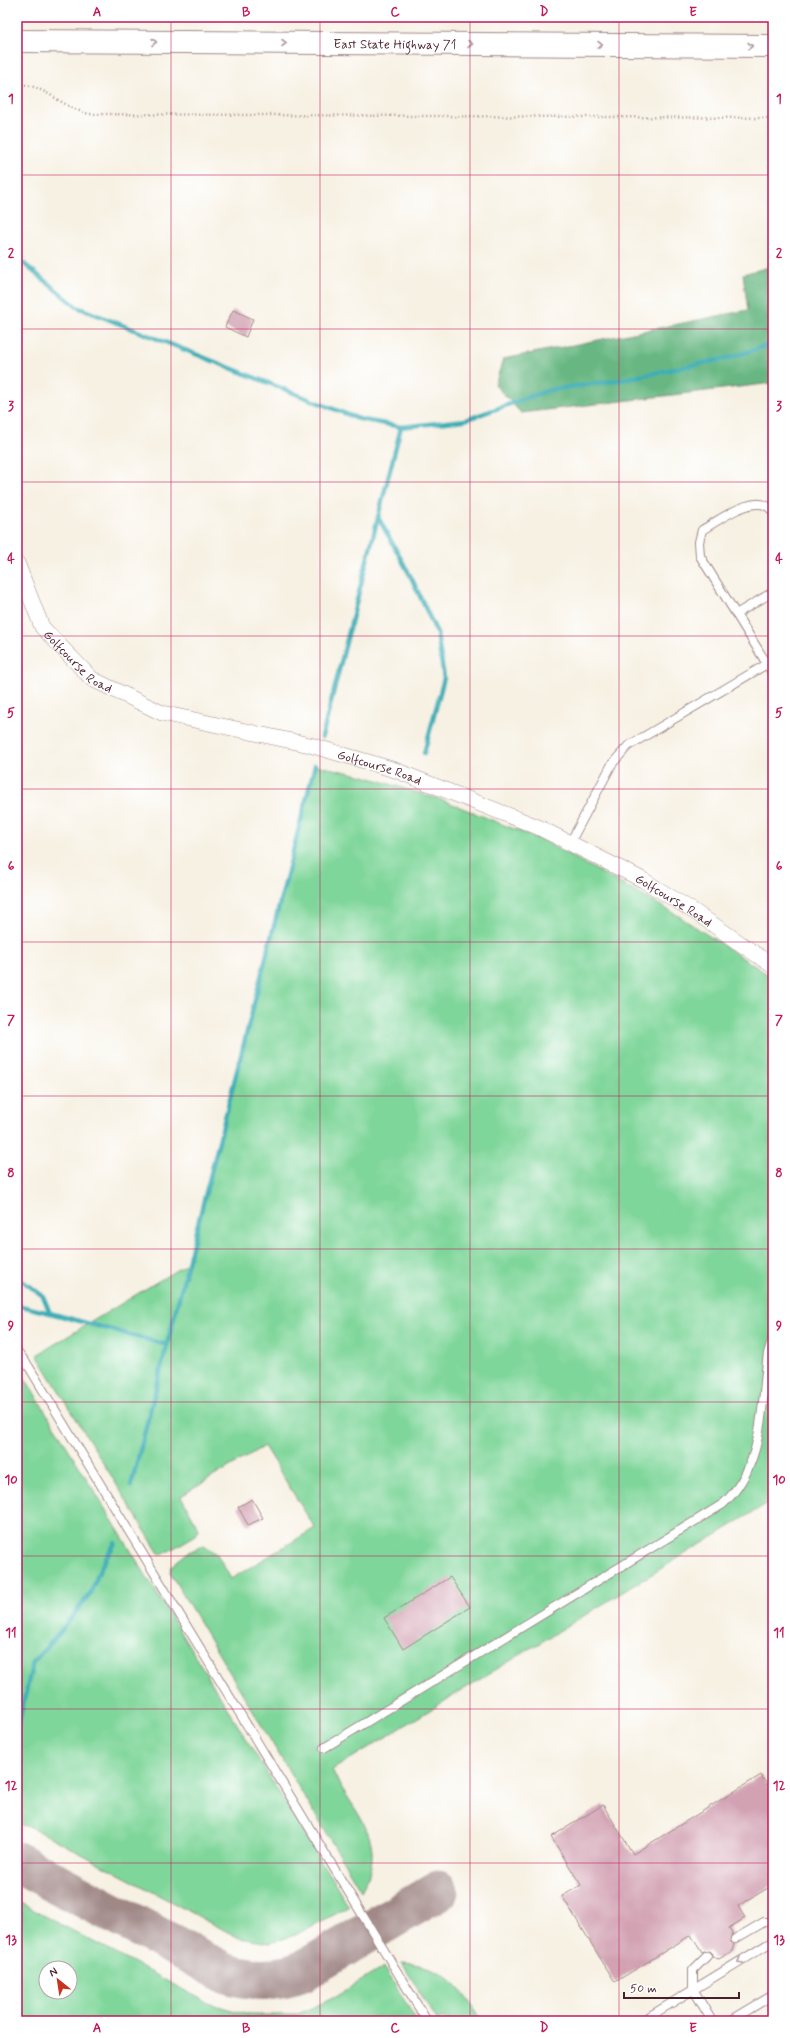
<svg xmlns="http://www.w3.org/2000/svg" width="790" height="2038" viewBox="0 0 790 2038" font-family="Mynerve,sans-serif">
  <rect width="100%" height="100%" fill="#fff"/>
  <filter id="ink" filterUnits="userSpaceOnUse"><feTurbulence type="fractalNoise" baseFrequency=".025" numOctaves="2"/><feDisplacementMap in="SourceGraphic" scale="8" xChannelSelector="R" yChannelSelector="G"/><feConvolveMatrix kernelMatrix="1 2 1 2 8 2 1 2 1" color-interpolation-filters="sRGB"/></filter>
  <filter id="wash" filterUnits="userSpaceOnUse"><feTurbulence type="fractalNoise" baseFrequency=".012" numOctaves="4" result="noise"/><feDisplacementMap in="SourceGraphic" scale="16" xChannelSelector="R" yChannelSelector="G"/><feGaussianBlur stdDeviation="0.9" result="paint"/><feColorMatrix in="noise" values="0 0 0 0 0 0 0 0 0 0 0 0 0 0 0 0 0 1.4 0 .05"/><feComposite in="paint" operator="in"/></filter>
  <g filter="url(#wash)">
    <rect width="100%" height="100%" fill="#f7f1e3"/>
    <g fill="#7fd69a" stroke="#647a62" fill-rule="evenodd">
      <path d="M 315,765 L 364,776 L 445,801 L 546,842 L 677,915 L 773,978 L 773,1500 L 332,1770 C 353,1814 391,1839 361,1891 L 170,1573 L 171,1566 L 187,1553 L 204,1545 L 217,1554 L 231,1579 L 315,1528 L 264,1446 L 181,1496 L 199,1529 L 196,1535 L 162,1555 L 158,1552 L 37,1355 L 188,1263 Z"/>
      <polygon points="17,1365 349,1907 295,1935 270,1943 239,1938 31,1827 17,1824"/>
      <path d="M 17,1901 L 208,2003 L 249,2015 L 296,2015 L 331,1999 L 384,1967 L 417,2021 L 17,2021 ZM 46,1968 L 70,1968 L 70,1992 L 46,1992 Z"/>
      <path d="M 402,1963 C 447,1965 460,1987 483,2021 L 447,2021 L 445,2018 L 437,2021 Z"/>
    </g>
    <polygon fill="#67b782" stroke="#586b56" points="773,266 773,383 521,413 495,385 503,359 748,310 743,274"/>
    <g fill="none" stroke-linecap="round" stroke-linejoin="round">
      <g stroke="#3daeb7" stroke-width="4.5">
        <polyline points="23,263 77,307 359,419 401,427 465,420 549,390 620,380 733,357 773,343"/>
        <polyline points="378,517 411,577 437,633 444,678 424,753"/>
        <polyline points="322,737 401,427"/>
        <polyline points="17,1277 43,1296 50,1313 167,1345"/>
        <polyline points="17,1305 50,1313"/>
        <polyline points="131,1486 315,765"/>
        <polyline points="17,1730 33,1662 57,1636 90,1594 101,1567 115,1543"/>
      </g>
      <path stroke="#a08887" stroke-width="41" d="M 17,1862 L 224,1972 C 251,1981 277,1981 303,1971 L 438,1891"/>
    </g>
    <g id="blocks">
      <g fill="#d2a1b2">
        <polygon points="233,310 253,319 246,337 225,327"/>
        <polygon points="252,1499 263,1518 248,1525 238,1507"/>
        <polygon points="450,1577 470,1607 403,1649 384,1618"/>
        <polygon points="761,1775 773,1795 773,1885 738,1906 745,1918 729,1928 732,1934 730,1941 734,1944 732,1951 719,1959 712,1957 712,1954 709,1951 702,1953 691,1935 615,1982 562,1896 581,1885 551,1837 603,1805 633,1854"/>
      </g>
    </g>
  </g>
  <g filter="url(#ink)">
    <use href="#blocks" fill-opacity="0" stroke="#a08887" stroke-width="1"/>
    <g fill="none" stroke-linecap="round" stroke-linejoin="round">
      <g stroke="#a08887" stroke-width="10">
        <g id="service">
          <path d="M 773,512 C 759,489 718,521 702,530 L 699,542 L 700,556 L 767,664 L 773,661"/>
          <polyline points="736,614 773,592"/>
          <polyline points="570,843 612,764 628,746 767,664 773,674"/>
          <polyline points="17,1351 29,1367 427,2021"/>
          <path d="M 324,1748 L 723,1504 C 765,1465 761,1406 768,1353 L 773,1338"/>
          <polyline points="735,1939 764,1922 773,1922"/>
          <polyline points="707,1956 693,1970 693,1989 712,2021"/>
          <polyline points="642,2021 773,1941"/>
          <polyline points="730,2021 773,1995"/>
        </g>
      </g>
      <g stroke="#a08887" stroke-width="16">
        <g id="minor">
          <path id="s1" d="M 17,563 L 42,627 L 92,679 L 162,713 L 310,745 L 395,770 L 538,827 L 643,880 L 695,912 L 773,966"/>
        </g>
      </g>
      <g stroke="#a08887" stroke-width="24">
        <g id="trunk">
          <path id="s2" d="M 17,41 L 773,46"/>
        </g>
      </g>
      <path stroke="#a08887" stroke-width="2.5" stroke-dasharray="1 3" stroke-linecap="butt" d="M 17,84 C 45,84 63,109 90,114 L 773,118"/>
      <use href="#service" stroke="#fff" stroke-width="8"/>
      <use href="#minor" stroke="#fff" stroke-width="15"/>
      <use href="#trunk" stroke="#fff" stroke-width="22"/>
    </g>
    <defs><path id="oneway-chevron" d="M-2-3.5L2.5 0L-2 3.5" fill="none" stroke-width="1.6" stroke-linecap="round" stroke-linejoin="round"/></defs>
    <g stroke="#ae9aa0">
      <use href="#oneway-chevron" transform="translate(154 42)"/>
      <use href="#oneway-chevron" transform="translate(284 43)"/>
      <use href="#oneway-chevron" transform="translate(470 44)"/>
      <use href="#oneway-chevron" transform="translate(600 45)"/>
      <use href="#oneway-chevron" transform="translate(750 46)"/>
      <use href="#oneway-chevron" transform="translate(740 1961) rotate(149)"/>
    </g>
  </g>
  <path fill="none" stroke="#c2185b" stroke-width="1" stroke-opacity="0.55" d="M 171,17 L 171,2021M 320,17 L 320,2021M 470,17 L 470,2021M 619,17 L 619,2021M 17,175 L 773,175M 17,329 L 773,329M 17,482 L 773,482M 17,636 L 773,636M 17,789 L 773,789M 17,942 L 773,942M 17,1096 L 773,1096M 17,1249 L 773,1249M 17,1402 L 773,1402M 17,1556 L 773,1556M 17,1709 L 773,1709M 17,1863 L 773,1863"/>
  <g text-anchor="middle" stroke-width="4" stroke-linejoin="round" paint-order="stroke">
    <g font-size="13" fill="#4a1f2b" stroke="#fff">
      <text dy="5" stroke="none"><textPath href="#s2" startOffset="378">East State Highway 71</textPath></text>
      <text dy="5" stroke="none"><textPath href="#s1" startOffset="119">Golfcourse Road</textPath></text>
      <text dy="5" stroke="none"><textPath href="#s1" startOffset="443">Golfcourse Road</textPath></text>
      <text dy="5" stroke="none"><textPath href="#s1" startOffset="767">Golfcourse Road</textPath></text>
    </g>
  </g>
  <rect width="790" height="2038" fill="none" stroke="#fff" stroke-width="44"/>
  <g transform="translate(58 1980) rotate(330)"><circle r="19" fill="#ffffff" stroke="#b7a5aa"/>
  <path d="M0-3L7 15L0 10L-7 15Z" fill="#c8321e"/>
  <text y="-6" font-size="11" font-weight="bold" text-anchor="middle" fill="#4a1f2b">N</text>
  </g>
  <path d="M624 1992v6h115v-6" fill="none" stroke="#4a1f2b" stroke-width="2"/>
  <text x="630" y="1992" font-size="12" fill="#4a1f2b" stroke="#ffffff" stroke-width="3" paint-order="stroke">50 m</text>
  <rect x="22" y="22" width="746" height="1994" fill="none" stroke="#c2185b" stroke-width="1.5"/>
  <g font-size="13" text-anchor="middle" font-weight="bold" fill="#c2185b">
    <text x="97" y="16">A</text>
    <text x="246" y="16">B</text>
    <text x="395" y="16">C</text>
    <text x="544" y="16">D</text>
    <text x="693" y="16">E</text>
    <text x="11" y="103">1</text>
    <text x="779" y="103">1</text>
    <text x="11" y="257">2</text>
    <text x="779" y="257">2</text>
    <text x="11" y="410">3</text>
    <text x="779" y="410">3</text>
    <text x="11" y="563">4</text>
    <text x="779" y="563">4</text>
    <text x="11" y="717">5</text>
    <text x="779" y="717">5</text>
    <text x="11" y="870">6</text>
    <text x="779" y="870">6</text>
    <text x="11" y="1024">7</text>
    <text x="779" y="1024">7</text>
    <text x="11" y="1177">8</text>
    <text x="779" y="1177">8</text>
    <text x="11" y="1330">9</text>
    <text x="779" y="1330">9</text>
    <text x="11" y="1484">10</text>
    <text x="779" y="1484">10</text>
    <text x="11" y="1637">11</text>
    <text x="779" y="1637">11</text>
    <text x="11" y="1790">12</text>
    <text x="779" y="1790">12</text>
    <text x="11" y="1944">13</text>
    <text x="779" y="1944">13</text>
    <text x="97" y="2032">A</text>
    <text x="246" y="2032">B</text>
    <text x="395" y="2032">C</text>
    <text x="544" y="2032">D</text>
    <text x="693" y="2032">E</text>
  </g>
</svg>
